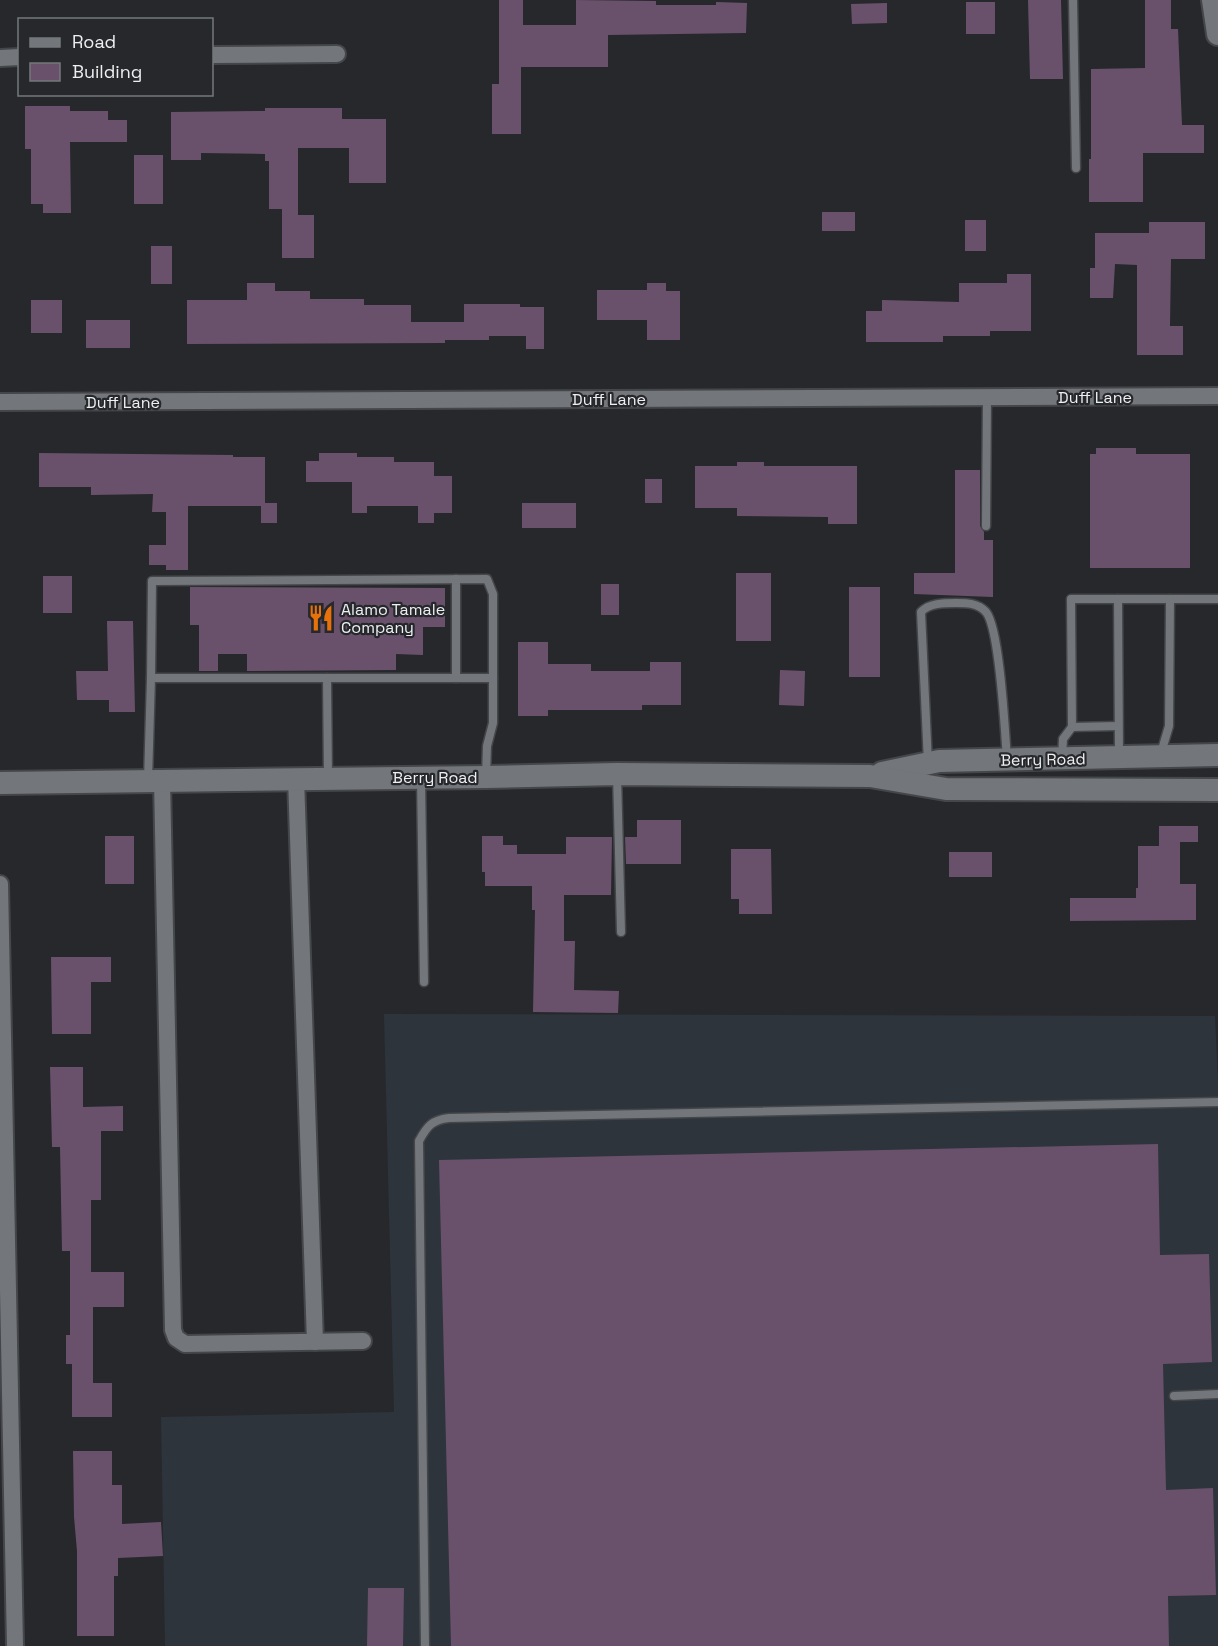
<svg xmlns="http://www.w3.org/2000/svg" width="1218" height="1646" viewBox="0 0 1218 1646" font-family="'Space Grotesk',sans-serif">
  <rect width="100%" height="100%" fill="#26282c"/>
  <polygon fill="#2e343c" points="384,1014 1215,1016 1218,1081 1218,1646 165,1646 161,1417 394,1412"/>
  <g fill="#6a516b">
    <polygon points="499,0 523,0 523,25 576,25 576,0 656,1 656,5 716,5 716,2 747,3 746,33 608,35 608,67 521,67 521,134 492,134 492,84 499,84"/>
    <polygon points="1028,0 1061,0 1063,79 1030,79"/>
    <polygon points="1145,0 1171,0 1171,29 1178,29 1182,125 1204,125 1204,153 1143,153 1143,202 1089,202 1089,159 1091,159 1091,69 1145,68"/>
    <rect x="966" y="2" width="29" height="32"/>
    <polygon points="887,3 887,23 852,24 851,4"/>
    <polygon points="25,106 70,106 70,111 108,111 108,120 127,120 127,142 70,142 71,213 43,213 43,204 31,204 31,149 25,149"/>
    <polygon points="265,108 342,108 342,119 386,119 386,183 349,183 349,148 298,148 298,215 314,215 314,258 282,258 282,209 269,209 269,161 265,161 265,154 201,153 201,160 171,160 171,112 265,111"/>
    <rect x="134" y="155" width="29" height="49"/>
    <rect x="822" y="212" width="33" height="19"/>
    <rect x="965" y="220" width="21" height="31"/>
    <polygon points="1149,222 1205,222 1205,259 1171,259 1170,326 1183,326 1183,355 1137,355 1137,265 1115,264 1113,298 1090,298 1090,268 1095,268 1095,233 1149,233"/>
    <rect x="151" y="246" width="21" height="38"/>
    <polygon points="1007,274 1031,274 1031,331 990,331 990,336 943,336 943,342 866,342 866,311 882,311 882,300 959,302 959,283 1007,283"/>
    <polygon points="247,283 275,283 275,291 310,291 310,299 364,299 364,305 411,305 411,322 464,322 464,304 520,304 520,307 544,307 544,349 526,349 526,336 489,336 489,340 445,340 445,343 187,344 187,300 247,300"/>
    <polygon points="647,283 666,283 666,291 680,291 680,340 647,340 647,320 597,320 597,290 647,290"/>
    <rect x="31" y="300" width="31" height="33"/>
    <rect x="86" y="320" width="44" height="28"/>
    <polygon points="1096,448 1136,448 1136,454 1190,454 1190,568 1090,568 1090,454 1096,454"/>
    <polygon points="39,453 233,455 233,457 265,457 265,503 277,503 277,523 261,523 261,506 188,506 188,570 166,570 166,565 149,565 149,545 166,545 166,512 152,512 153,494 91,495 91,487 39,487"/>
    <polygon points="319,453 357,453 357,457 394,457 394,462 434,462 434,476 452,476 452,513 434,513 434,523 418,523 418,506 367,506 367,513 352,513 352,482 306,482 306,461 319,461"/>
    <polygon points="737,462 764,462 764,466 857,466 857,524 828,524 828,517 737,516 737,508 695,508 695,466 737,466"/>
    <polygon points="955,470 980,470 980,526 984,532 984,540 993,540 993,597 914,594 914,573 955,573"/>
    <rect x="645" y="479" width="17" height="24"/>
    <rect x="522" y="503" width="54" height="25"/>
    <rect x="736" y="573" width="35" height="68"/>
    <rect x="43" y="576" width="29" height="37"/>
    <rect x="601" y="584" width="18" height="31"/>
    <polygon points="190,587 445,588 445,627 423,627 423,655 396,654 396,670 247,671 247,654 218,654 218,671 199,671 199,625 190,625"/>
    <rect x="849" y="587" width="31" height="90"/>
    <polygon points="107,621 133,621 135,712 109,712 109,700 77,700 76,671 108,671"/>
    <polygon points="518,642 548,642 548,664 591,664 591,671 650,671 650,662 681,662 681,705 642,705 642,710 548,710 548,716 518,716"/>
    <polygon points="780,670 805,671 804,706 779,705"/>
    <polygon points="637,820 681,820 681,864 626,864 625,837 637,837"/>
    <polygon points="1159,826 1198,826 1198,842 1180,842 1180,884 1196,884 1196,920 1070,921 1070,898 1136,898 1136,888 1138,888 1138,846 1159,846"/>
    <rect x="105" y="836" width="29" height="48"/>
    <polygon points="482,836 503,836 503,845 517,845 517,854 566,854 566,837 612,837 611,895 564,895 564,941 575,941 574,990 619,991 618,1013 533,1012 535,910 532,910 532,886 485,886 485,872 482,872"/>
    <polygon points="731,849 771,849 772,914 739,914 739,899 731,899"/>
    <rect x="949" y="852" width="43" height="25"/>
    <polygon points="51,957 111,957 111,982 91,982 91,1034 52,1034"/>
    <polygon points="50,1067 83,1067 83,1107 123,1106 123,1131 101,1131 101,1200 91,1200 91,1272 124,1272 124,1307 93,1307 93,1383 112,1383 112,1417 72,1417 72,1364 66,1364 66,1335 70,1335 70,1251 62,1251 60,1147 52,1147"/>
    <polygon points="1158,1144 1160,1255 1209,1254 1212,1362 1163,1364 1166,1490 1213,1488 1216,1595 1168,1596 1169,1646 451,1646 439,1160"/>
    <polygon points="73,1451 112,1451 112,1485 122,1485 122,1524 161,1522 163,1556 118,1558 118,1576 114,1576 114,1636 77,1636 77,1551 74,1517"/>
    <polygon points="368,1588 404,1588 403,1646 367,1646"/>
  </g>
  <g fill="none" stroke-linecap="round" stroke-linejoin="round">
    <g stroke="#444649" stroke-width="11">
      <g id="lane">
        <polyline points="1073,0 1076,168"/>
        <polyline points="986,526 987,397"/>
        <polyline points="1118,599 1119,755"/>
        <polyline points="151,678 493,678"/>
        <polyline points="327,678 328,777"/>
        <polyline points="456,678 456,579"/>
        <polyline points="1072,727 1071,599 1218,599"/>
        <polyline points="1161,753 1169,726 1170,599"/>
        <polyline points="1062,758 1063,739 1072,727 1118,726"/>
        <path d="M 928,763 L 921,612 C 929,603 944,603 956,603 C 967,603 978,603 986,612 C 1000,629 1005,733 1007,760"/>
        <polyline points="617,774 621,932"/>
        <polyline points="421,778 424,982"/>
        <polyline points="148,780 151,678 152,581 487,579 493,594 493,723 487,746 486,777"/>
        <polyline points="1174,1396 1218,1394"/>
        <path d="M 425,1646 L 419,1141 C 427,1126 432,1120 449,1118 L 1218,1102"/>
      </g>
    </g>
    <g stroke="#444649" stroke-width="20">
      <g id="street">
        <polyline points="212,55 337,54"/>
        <polyline points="0,58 20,57"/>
        <polyline points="0,402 1218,396"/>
        <polyline points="296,778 315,1342"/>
        <polyline points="162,780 173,1330 176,1338 185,1344 363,1341"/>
        <polyline points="0,884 15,1646"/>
      </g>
    </g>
    <g stroke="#444649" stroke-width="26">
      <g id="secondary">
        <polyline points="1213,0 1218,34"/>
        <polyline points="882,773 939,761 1218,755"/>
        <polyline points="0,783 486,777 617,774 870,776 946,789 1218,790"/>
      </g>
    </g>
    <use href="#lane" stroke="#73767a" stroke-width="8"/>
    <use href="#street" stroke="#73767a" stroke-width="16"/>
    <use href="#secondary" stroke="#73767a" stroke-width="22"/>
  </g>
  <defs>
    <g id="restaurant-bare" transform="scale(2.07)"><path d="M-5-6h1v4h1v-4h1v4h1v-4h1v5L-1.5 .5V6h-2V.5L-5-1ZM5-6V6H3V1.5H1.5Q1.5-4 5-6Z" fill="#e8710a" stroke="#26282c" stroke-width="2.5" paint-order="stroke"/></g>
  </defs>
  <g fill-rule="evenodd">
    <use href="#restaurant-bare" x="321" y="618"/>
  </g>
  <g text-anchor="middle" stroke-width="4.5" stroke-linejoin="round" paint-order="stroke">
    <g font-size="16" fill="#edeff1" stroke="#26282c">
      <text x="1095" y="403">Duff Lane</text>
      <text x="609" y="405">Duff Lane</text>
      <text x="123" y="408">Duff Lane</text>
      <text transform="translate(1043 759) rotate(-1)" y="6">Berry Road</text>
      <text x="435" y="783">Berry Road</text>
    </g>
    <g font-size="16" fill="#edeff1" stroke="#26282c" text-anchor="start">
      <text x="341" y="615">Alamo Tamale<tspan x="341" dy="18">Company</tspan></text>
    </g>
  </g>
  <rect x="18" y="18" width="195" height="78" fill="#26282c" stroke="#76787b" stroke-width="1.5"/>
  <rect x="30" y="38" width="30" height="9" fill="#73767a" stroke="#76787b" stroke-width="1.5"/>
  <text x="72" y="48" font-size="18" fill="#edeff1">Road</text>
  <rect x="30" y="63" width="30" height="18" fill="#6a516b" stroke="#76787b" stroke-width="1.5"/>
  <text x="72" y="78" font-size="18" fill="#edeff1">Building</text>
</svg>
